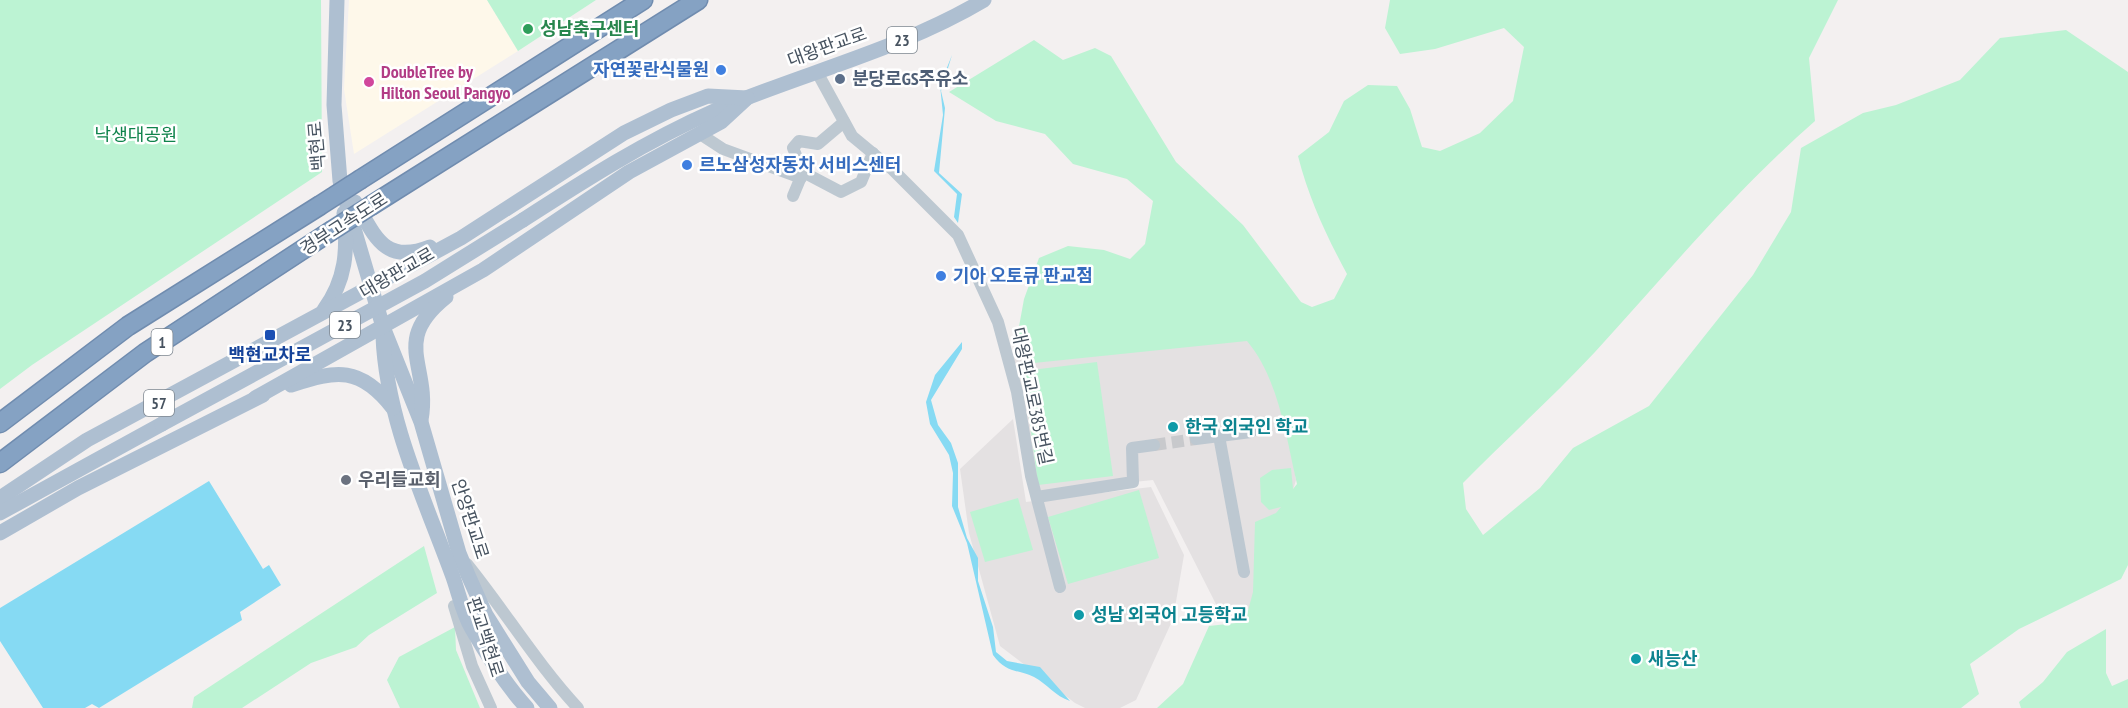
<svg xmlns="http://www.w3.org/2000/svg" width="2128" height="708" viewBox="0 0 2128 708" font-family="'PT Sans Narrow','Noto Sans KR',sans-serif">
  <rect width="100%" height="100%" fill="#f3f0f0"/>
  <polygon fill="#fef8ea" points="349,0 487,0 518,51 354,154 344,89"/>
  <g fill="#e4e1e2">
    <polygon points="1270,319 1296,480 1258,606 1222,616 1153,480 1038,492 1006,353"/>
    <polygon points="1013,419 1026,502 1151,487 1184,555 1173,619 1136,700 1120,708 1085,708 1075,703 1000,646 969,533 960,469"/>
  </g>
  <g fill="#bcf3d3">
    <polygon points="0,0 321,0 322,172 32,365 0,389"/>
    <polygon points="487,0 596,0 518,51"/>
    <path d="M 1390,0 L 1838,0 L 1809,58 L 1815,121 C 1734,192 1667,273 1595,352 C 1553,397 1506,439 1463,483 L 1466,509 L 1483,535 L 1540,488 L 1573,448 L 1649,406 L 1753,275 L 1791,212 L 1801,148 L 1863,113 L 1896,105 L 1960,80 L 2000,38 L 2066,30 L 2128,72 L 2128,565 L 2121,579 L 2019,629 L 1970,664 L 1979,694 L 1961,708 L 1157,708 L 1183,684 L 1209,626 L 1245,622 L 1253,592 L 1255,522 L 1276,513 L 1281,507 L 1269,510 L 1261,502 L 1260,478 L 1272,470 L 1291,468 L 1293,489 L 1297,484 C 1286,437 1279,379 1247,341 L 1024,364 L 1018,332 L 1024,299 L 1039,258 L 1068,246 L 1104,250 L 1130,259 L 1145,244 L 1153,201 L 1127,179 L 1073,164 L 1045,134 L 996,121 L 949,92 L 1034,40 L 1063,60 L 1095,48 L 1111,56 L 1176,162 L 1243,225 L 1301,302 L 1312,307 L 1334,299 L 1347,274 C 1326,235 1309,199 1298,156 L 1329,132 L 1344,101 L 1368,85 L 1397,86 L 1410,109 L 1422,147 L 1440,151 L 1480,133 L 1513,101 L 1524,47 L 1504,28 L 1435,49 L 1400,54 L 1385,28 Z"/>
    <polygon points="1097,362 1113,476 1038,485 1023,371"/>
    <polygon points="1139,490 1159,558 1068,584 1048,517"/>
    <polygon points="1018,498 1033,550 985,562 970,512"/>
    <polygon points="424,546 437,593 369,635 356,647 311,663 242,708 192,708 194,697"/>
    <polygon points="455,627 456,650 480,708 400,708 387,680 399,657"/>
    <polygon points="2106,629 2106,673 2112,686 2128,679 2128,708 2021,708 2019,702 2043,682 2067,652"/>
  </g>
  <g fill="#86daf3">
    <polygon points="952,55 941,91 945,108 939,173 962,194 958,223 954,217 957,194 934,171 943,115 940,85"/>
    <path d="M 962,342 L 962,349 L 931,400 L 938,425 L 951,443 L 958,463 L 958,507 L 967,538 L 978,558 L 978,581 L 993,627 L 996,652 L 1007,661 L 1040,667 L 1070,701 C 1055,696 1047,684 1034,677 C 1016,669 1006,673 993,655 L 967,543 L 952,506 L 953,473 L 949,455 L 930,424 L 926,402 L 935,375 Z"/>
    <polygon points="209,481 263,569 269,565 281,585 240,612 242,620 99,708 92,704 85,708 43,708 0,641 0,608"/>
  </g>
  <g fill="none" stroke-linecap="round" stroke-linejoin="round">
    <polyline stroke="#c8c9cc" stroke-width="12" stroke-dasharray="12 6" stroke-linecap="butt" points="1154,445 1196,439"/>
    <g stroke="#708caf" stroke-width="21">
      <g id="highway">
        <polyline points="361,179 643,0"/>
        <polyline points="372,205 698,0"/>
        <polyline points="0,423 128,326 319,206"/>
        <polyline points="0,463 145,353 331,231"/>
      </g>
    </g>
    <g stroke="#bdc8d1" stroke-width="12">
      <polyline points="817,72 852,136 893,170 958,235 998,322 1017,392 1031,476 1060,587"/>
      <polyline points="700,134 723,149 801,178"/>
      <polyline points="803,172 841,192 861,182 873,153"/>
      <polyline points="793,196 803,172 793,148 799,141 818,144 844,122"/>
      <polyline points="1219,436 1244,572"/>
      <polyline points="1196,439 1251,432"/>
      <polyline points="1037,497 1133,482 1132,448 1154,445"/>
      <path d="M 467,564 C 505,611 537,664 578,708"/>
      <polyline points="454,606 472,666 491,708"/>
    </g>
    <g stroke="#aebfd1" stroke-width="15">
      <polyline points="337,0 334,105 340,181 383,327 421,422 459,553 468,575 486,615 528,682 550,708"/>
      <path d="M 355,202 C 375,236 384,265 430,247"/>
      <path d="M 523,220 C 585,180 646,141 714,111 C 803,73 900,50 984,0"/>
      <path d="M 324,310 C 346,280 348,250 344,213"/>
      <path d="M 383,336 C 386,419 425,500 453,577 C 459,594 463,614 472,629 C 488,657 506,685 527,708"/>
      <path d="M 291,385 C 337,370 360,366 393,408"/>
      <polyline points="255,398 483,270 629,172 721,122 747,98"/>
      <path d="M 421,420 C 431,365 390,342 446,297"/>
      <polyline points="0,498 87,440 461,238 624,133 671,110 708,96 747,98"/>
      <polyline points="0,513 162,424"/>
      <polyline points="0,533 78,488 263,395"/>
    </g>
    <use href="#highway" stroke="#85a2c3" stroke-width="18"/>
    <g stroke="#708caf" stroke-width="21" stroke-linecap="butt">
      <g id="highway-bridge">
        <polyline points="319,206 361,179"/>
        <polyline points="331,231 372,205"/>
      </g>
    </g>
    <polyline stroke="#aebfd1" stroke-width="15" points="162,424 425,281 523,220"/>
    <use href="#highway-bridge" stroke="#85a2c3" stroke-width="18"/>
  </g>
  <circle fill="#2e9e5b" stroke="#fff" stroke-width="2" cx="528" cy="29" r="6"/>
  <g fill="#3f7fe0" stroke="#fff" stroke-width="2">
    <circle cx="721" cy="70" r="6"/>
    <circle cx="687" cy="165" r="6"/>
    <circle cx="941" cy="276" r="6"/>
  </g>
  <circle fill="#5c6f8a" stroke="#fff" stroke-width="2" cx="840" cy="79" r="6"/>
  <circle fill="#d1479c" stroke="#fff" stroke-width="2" cx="369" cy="82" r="6"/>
  <rect fill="#1a4fb4" stroke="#fff" stroke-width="2" x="264" y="329" width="12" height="12" rx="3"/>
  <g fill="#0f9aa8" stroke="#fff" stroke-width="2">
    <circle cx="1173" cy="427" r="6"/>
    <circle cx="1079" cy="615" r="6"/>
    <circle cx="1636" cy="659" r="6"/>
  </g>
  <circle fill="#6b7280" stroke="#fff" stroke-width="2" cx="346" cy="480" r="6"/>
  <g text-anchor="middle" stroke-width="5" stroke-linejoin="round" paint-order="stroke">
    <g fill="#fff" stroke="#7e8790" stroke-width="1.5">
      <rect x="887" y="27" width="30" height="26" rx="4.5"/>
      <rect x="330" y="312" width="30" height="26" rx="4.5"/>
      <rect x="151.5" y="329" width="21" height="26" rx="4.5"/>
      <rect x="144" y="390" width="30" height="26" rx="4.5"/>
    </g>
    <g font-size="16" font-weight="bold" fill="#475360">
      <text x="902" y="46">23</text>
      <text x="345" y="331">23</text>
      <text x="162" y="348">1</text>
      <text x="159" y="409">57</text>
    </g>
    <g font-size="18" font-weight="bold" fill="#27864d" stroke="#fff" text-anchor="start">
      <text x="540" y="35">성남축구센터</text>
    </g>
    <g font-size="18" fill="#475360" stroke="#fff">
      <text transform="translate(827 47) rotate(-20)" y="6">대왕판교로</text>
      <text transform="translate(317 146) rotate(-95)" y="6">백현로</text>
      <text transform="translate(344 224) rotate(-33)" y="6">경부고속도로</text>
      <text transform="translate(397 273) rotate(-30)" y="6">대왕판교로</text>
      <text transform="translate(1032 396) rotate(78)" y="6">대왕판교로385번길</text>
      <text transform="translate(470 519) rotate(72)" y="6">안양판교로</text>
      <text transform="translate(485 637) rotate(72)" y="6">판교백현로</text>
    </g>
    <g font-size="18" font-weight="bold" fill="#366cbe" stroke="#fff" text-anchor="start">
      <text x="709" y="76" text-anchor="end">자연꽃란식물원</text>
      <text x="699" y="171">르노삼성자동차 서비스센터</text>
      <text x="953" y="282">기아 오토큐 판교점</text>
    </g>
    <g font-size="18" font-weight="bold" fill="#b23c85" stroke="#fff" text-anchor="start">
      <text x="381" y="78">DoubleTree by<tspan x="381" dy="21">Hilton Seoul Pangyo</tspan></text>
    </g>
    <g font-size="18" font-weight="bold" fill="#4e5e75" stroke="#fff" text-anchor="start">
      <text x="852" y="85">분당로GS주유소</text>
    </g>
    <g font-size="18" fill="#10834c" stroke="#fff">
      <text x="136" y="141">낙생대공원</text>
    </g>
    <g font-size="18" font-weight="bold" fill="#164399" stroke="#fff">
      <text x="270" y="361">백현교차로</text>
    </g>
    <g font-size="18" font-weight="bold" fill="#0d838f" stroke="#fff" text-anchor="start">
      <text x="1185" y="433">한국 외국인 학교</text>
      <text x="1091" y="621">성남 외국어 고등학교</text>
      <text x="1648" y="665">새능산</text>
    </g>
    <g font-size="18" font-weight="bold" fill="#5b616d" stroke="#fff" text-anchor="start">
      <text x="358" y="486">우리들교회</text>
    </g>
  </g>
</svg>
